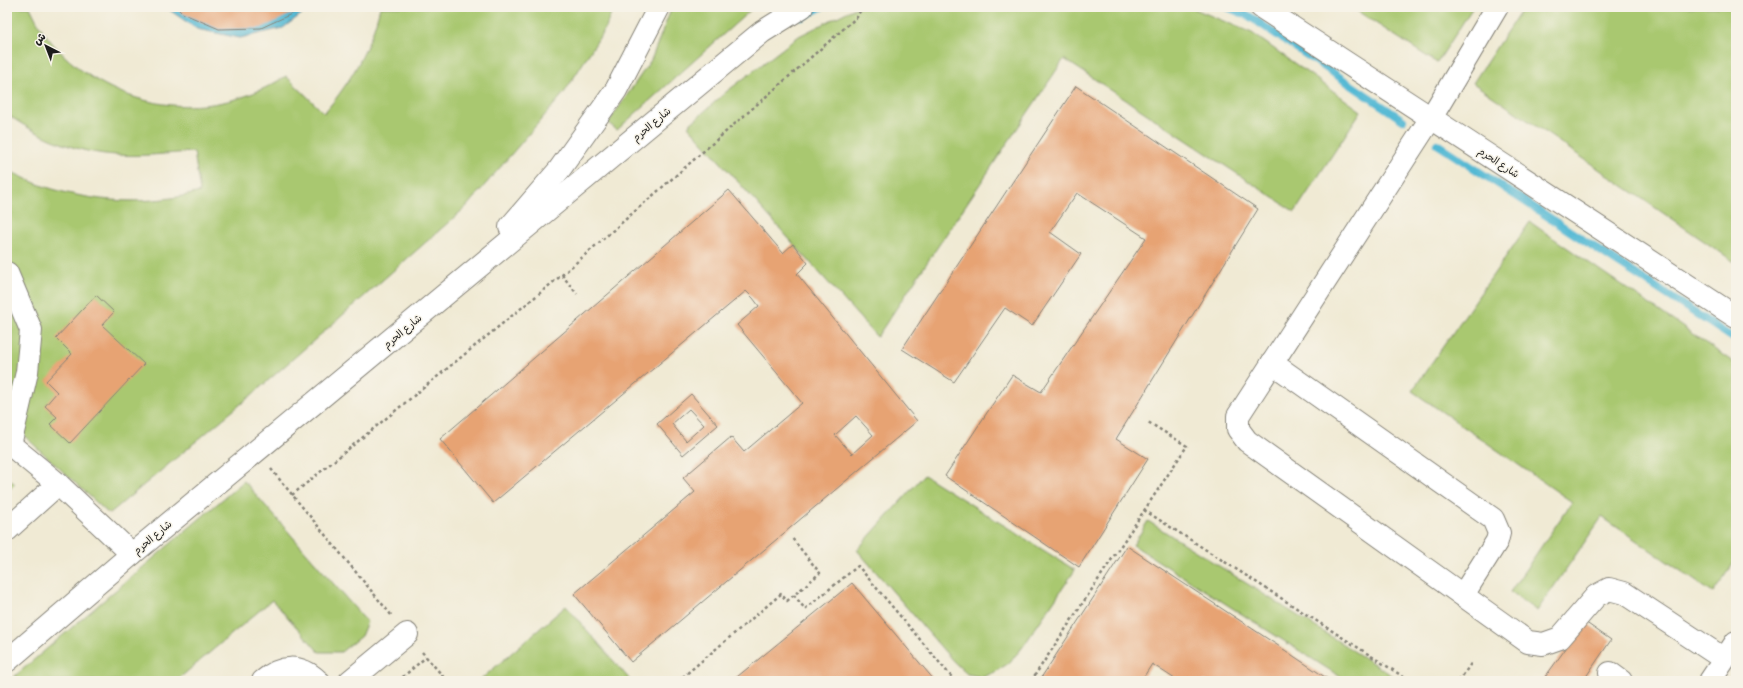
<svg xmlns="http://www.w3.org/2000/svg" width="1743" height="688" viewBox="0 0 1743 688" font-family="Pangolin,'Playpen Sans Arabic',sans-serif">
  <rect width="100%" height="100%" fill="#f7f3e8"/>
  <filter id="ink" filterUnits="userSpaceOnUse"><feTurbulence type="fractalNoise" baseFrequency=".025" numOctaves="2"/><feDisplacementMap in="SourceGraphic" scale="8" xChannelSelector="R" yChannelSelector="G"/><feConvolveMatrix kernelMatrix="1 2 1 2 8 2 1 2 1" color-interpolation-filters="sRGB"/></filter>
  <filter id="wash" filterUnits="userSpaceOnUse"><feTurbulence type="fractalNoise" baseFrequency=".012" numOctaves="4" result="noise"/><feDisplacementMap in="SourceGraphic" scale="16" xChannelSelector="R" yChannelSelector="G"/><feGaussianBlur stdDeviation="0.9" result="paint"/><feColorMatrix in="noise" values="0 0 0 0 0 0 0 0 0 0 0 0 0 0 0 0 0 1.4 0 .05"/><feComposite in="paint" operator="in"/></filter>
  <g filter="url(#wash)">
    <rect width="100%" height="100%" fill="#f0ead4"/>
    <g fill="#a9c870" stroke="#627246">
      <path d="M 7,7 L 30,7 C 34,15 38,24 43,31 C 53,46 67,59 81,70 C 143,115 221,118 286,76 L 324,113 C 351,82 371,46 380,7 L 613,7 L 606,27 L 564,93 L 466,207 L 254,393 L 109,514 L 7,420 L 7,170 C 19,175 31,182 43,186 C 94,203 148,206 200,192 L 194,152 C 169,153 142,157 117,155 C 77,153 39,137 7,114 Z"/>
      <polygon points="672,7 754,7 617,130 608,123 651,60"/>
      <polygon points="857,7 1190,7 1252,33 1361,111 1295,212 1064,59 877,337 688,126 726,92 799,36"/>
      <polygon points="1351,7 1473,7 1437,63"/>
      <polygon points="1523,7 1736,7 1736,263 1473,83"/>
      <polygon points="1530,222 1736,364 1736,560 1713,593 1602,517 1537,611 1510,592 1572,502 1412,391"/>
      <polygon points="924,475 1075,570 1022,648 1009,663 995,672 983,677 967,674 953,661 857,550"/>
      <polygon points="7,477 15,484 7,492"/>
      <polygon points="244,481 367,622 361,636 341,652 319,652 272,600 176,681 9,681"/>
      <polygon points="1148,521 1401,681 1347,681 1133,545"/>
      <polygon points="566,606 631,681 479,681"/>
    </g>
    <polygon fill="#55b9d4" stroke="#386a78" points="165,7 311,7 283,28 240,38 197,29"/>
    <g fill="none" stroke-linecap="round" stroke-linejoin="round">
      <g stroke="#55b9d4" stroke-width="8">
        <polyline points="1227,7 1249,16 1403,120"/>
        <polyline points="802,17 821,7"/>
        <polyline points="1437,144 1736,340"/>
      </g>
    </g>
    <g id="blocks">
      <g fill="#e7a373" fill-rule="evenodd">
        <polygon points="176,7 301,7 298,11 261,28 219,29 182,13"/>
        <polygon points="1076,86 1258,209 1116,439 1148,459 1079,567 945,476 1012,375 1041,392 1146,238 1077,193 1050,232 1081,254 1032,326 1005,308 954,382 902,349"/>
        <path d="M 729,190 L 783,253 L 793,244 L 808,263 L 797,274 L 917,421 L 631,662 L 574,594 L 695,492 L 683,478 L 731,437 L 744,452 L 802,403 L 737,325 L 759,306 L 753,298 L 746,291 L 493,503 L 440,439 ZM 856,416 L 873,435 L 852,454 L 835,435 Z"/>
        <polygon points="96,295 114,312 102,325 144,364 70,443 50,424 57,417 45,406 57,392 46,381 72,354 56,338"/>
        <path d="M 691,394 L 718,425 L 683,455 L 657,424 ZM 689,409 L 704,425 L 686,441 L 672,424 Z"/>
        <polygon points="1127,546 1277,645 1331,681 1178,681 1152,664 1141,681 1039,681"/>
        <polygon points="852,583 935,681 732,681"/>
        <polygon points="1585,622 1611,640 1583,681 1545,681 1543,680"/>
      </g>
    </g>
  </g>
  <g filter="url(#ink)">
    <use href="#blocks" fill-opacity="0" stroke="#868378" stroke-width="1"/>
    <g fill="none" stroke-linecap="round" stroke-linejoin="round">
      <g stroke="#868378" stroke-width="24">
        <g id="minor">
          <polyline points="1261,7 1736,317"/>
          <polyline points="1497,7 1431,118 1238,416 1238,429 1247,441 1528,642 1543,644 1560,638 1596,596 1609,589 1624,593 1724,659"/>
          <polyline points="510,227 559,170 616,90 659,7"/>
          <polyline points="7,273 31,330 27,372 10,445"/>
          <polyline points="1272,363 1493,519 1499,533 1497,541 1463,595"/>
          <polyline points="7,442 58,484 132,554"/>
          <polyline points="7,530 58,484"/>
          <polyline points="7,661 132,554 762,32 802,7"/>
          <polyline points="1610,673 1621,681"/>
          <path d="M 263,681 C 281,665 300,664 318,681"/>
          <polyline points="350,681 407,634"/>
          <polyline points="1710,681 1736,642"/>
        </g>
      </g>
      <g stroke="#868378" stroke-width="2.5" stroke-dasharray="3 3" stroke-linecap="butt">
        <polyline points="562,275 857,17 860,11 859,7"/>
        <polyline points="271,469 392,616"/>
        <polyline points="292,495 562,275 577,294"/>
        <polyline points="1144,510 1410,681"/>
        <polyline points="794,595 805,609 858,566 955,681"/>
        <polyline points="422,652 447,681"/>
        <polyline points="398,681 426,657"/>
        <polyline points="678,681 781,594 787,601 820,573 791,537"/>
        <polyline points="1031,681 1187,446 1148,422"/>
        <polyline points="1459,681 1472,662"/>
      </g>
      <use href="#minor" stroke="#fff" stroke-width="22"/>
    </g>
  </g>
  <g text-anchor="middle" stroke-width="3" stroke-linejoin="round" paint-order="stroke">
    <g font-size="10" fill="#1c1c1c" stroke="#f7f3e8">
      <text transform="translate(651 124) rotate(-40)" y="4">شارع الحرم</text>
      <text transform="translate(1499 162) rotate(33)" y="4">شارع الحرم</text>
      <text transform="translate(402 331) rotate(-40)" y="4">شارع الحرم</text>
      <text transform="translate(152 537) rotate(-40)" y="4">شارع الحرم</text>
    </g>
  </g>
  <rect width="1743" height="688" fill="none" stroke="#f7f3e8" stroke-width="24"/>
  <g transform="translate(46 46) rotate(318)" stroke="#f7f3e8" stroke-width="3" paint-order="stroke">
  <path d="M0-3L7 15L0 10L-7 15Z" fill="#1c1c1c"/>
  <text y="-6" font-size="11" font-weight="bold" text-anchor="middle" fill="#1c1c1c">ش</text>
  </g>
</svg>
